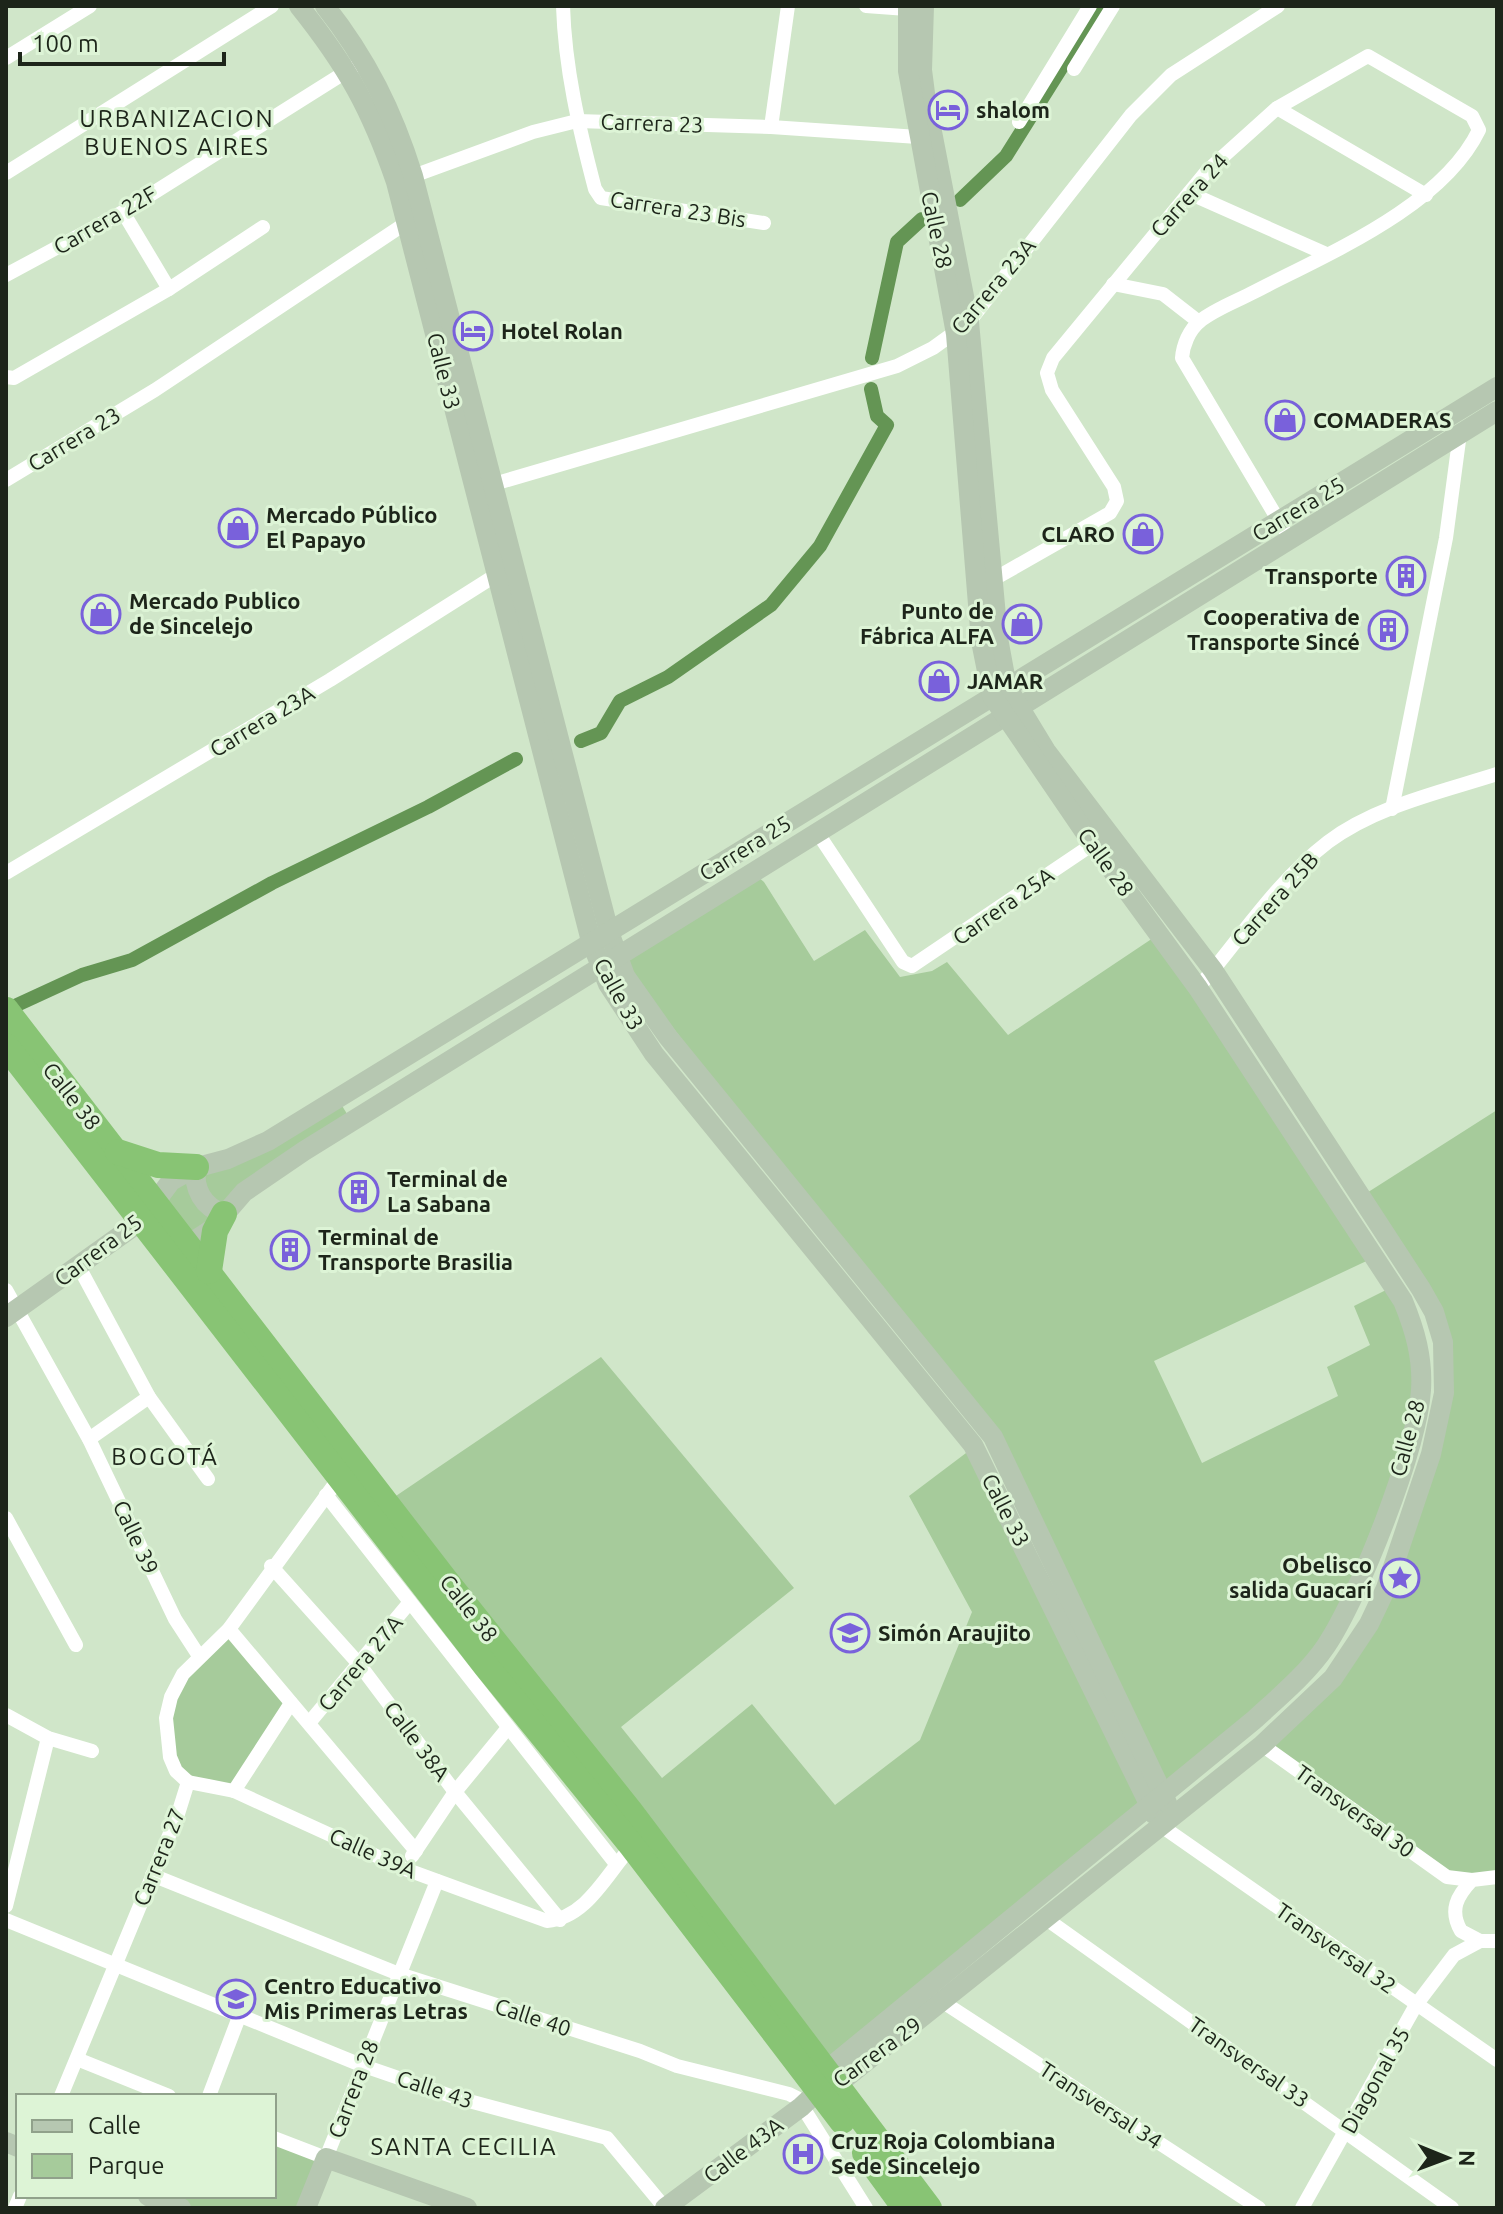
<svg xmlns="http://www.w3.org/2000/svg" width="1503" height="2214" viewBox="0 0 1503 2214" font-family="Ubuntu,sans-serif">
  <rect width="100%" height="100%" fill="#d0e6c9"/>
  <g fill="#a6cb9b">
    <polygon points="751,871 764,882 814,961 865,930 900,977 932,971 947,962 1008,1035 1159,934 1375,1257 1154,1361 1202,1463 1338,1396 1327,1367 1370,1345 1354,1306 1394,1286 1413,1324 1417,1413 1325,1648 1162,1793 993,1437 889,1312 617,954"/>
    <polygon points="336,1096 352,1122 188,1243 151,1196"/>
    <polygon points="1497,1110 1497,1878 1447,1877 1262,1745 1351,1653 1431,1454 1443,1341 1362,1196"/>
    <polygon points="601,1357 794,1588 621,1727 662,1778 752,1704 835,1805 920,1740 972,1612 909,1496 974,1447 1148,1804 828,2069 387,1502"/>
    <polygon points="229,1629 291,1703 234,1791 188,1782 170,1757 171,1697"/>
    <polygon points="274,2138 326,2158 306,2208 181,2208 170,2196 274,2196"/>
  </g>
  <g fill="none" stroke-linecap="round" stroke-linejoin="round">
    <g stroke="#649554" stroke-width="14">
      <polyline points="960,200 1006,156 1100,6"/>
      <polyline points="872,358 897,242 922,219"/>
      <polyline points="581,741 601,733 620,701 668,677 771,605 820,546 887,425 877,416 871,389"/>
      <polyline points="6,1010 82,975 132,960 272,883 428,807 516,759"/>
    </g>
    <g stroke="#fff" stroke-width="14">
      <path d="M 563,6 C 565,69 579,128 595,189 L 601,198 L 764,223"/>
      <polyline points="866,6 907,9"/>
      <polyline points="6,58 90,6"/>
      <polyline points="1074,69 1113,6"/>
      <polyline points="1277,108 1426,195"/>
      <polyline points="1019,122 1090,6"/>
      <polyline points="771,127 788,6"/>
      <polyline points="6,173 272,6"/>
      <polyline points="405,179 533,132 577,121 771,127 918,137"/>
      <polyline points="1189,193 1326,254"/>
      <polyline points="123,212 169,289"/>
      <polyline points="6,275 123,212 352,68"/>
      <polyline points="1113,284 1163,294 1199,322"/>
      <polyline points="6,377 14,378 169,289 263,227"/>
      <polyline points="6,480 155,390 412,219"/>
      <polyline points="494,484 897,366 933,348 969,322 1131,115 1171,75 1278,6"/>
      <path d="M 994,579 L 1110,513 L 1117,501 L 1114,487 L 1052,390 L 1047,373 L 1053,358 L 1207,171 L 1277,108 L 1368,56 L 1472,116 L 1479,130 C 1442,207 1327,254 1254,292 C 1237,301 1215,309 1200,321 C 1189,330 1183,345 1182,358 L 1283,528"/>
      <polyline points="1392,809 1446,538 1460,433"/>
      <polyline points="817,832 903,962 912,966 1093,844"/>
      <polyline points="6,873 330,680 504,570"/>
      <path d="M 1198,988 C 1240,939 1277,881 1328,842 C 1376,806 1441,792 1497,774"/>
      <polyline points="79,1267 149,1397 208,1479"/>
      <polyline points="6,1290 89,1439 175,1619 199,1656"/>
      <polyline points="89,1439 149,1397"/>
      <polyline points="326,1495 616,1864"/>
      <polyline points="6,1518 76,1645"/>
      <polyline points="271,1566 359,1664 455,1792 560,1920"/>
      <polyline points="229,1629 416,1851"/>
      <polyline points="6,1715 48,1738 92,1751"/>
      <polyline points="309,1723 410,1602"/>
      <polyline points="1262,1745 1447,1877 1472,1880"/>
      <path d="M 188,1782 L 234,1791 L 405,1869 L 547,1921 C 587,1918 607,1873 632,1846"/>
      <polyline points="234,1791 291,1703"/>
      <polyline points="1160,1825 1497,2060"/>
      <polyline points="412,1856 455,1792 507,1729"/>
      <polyline points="152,1875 399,1974 640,2051 677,2066 789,2094 797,2098 866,2208"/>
      <path d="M 1497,1877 L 1472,1880 C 1457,1896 1449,1910 1461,1931 L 1480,1941 L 1497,1941"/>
      <polyline points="6,1906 48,1738"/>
      <polyline points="1045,1918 1452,2208"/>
      <polyline points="6,1920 361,2065 454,2097 607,2138 665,2208"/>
      <polyline points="943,2002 1259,2208"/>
      <polyline points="77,2059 169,2096"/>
      <polyline points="61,2096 178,1814 188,1782 176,1771 170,1757 166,1718 171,1697 183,1674 229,1629 340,1477"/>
      <polyline points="209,2096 239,2017"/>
      <polyline points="274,2138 326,2158 437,1881"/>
      <polyline points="15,2208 20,2196"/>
      <polyline points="1302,2208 1416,2005 1454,1955 1480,1941"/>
    </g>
    <g stroke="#b6c7b1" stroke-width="20">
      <path d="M 299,6 C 347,66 371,109 396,182 L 591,941 L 608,984 L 654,1054 L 973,1445 L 1154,1814"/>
      <path d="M 325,6 C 367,59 393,112 413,176 L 609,932 L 625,976 L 668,1037 L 993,1437 L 1167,1803"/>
      <path d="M 196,1167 C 193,1189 203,1207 224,1214"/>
      <polyline points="177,1252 212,1229 244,1192 304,1151 1497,411"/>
      <polyline points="6,1317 141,1221 171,1181 194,1168 228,1159 268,1141 1497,387"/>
      <polyline points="824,2089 838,2084 1262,1745 1333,1678 1369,1624 1386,1588 1431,1454 1444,1393 1443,1342 1434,1312 1421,1289 1213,970 1046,751 1007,687 998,638 969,322 926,101 922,70 924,6"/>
      <polyline points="6,2142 18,2147"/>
      <polyline points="148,2196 181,2208"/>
      <polyline points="306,2208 326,2158 467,2208"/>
      <path d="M 665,2208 L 801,2107 L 819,2090 L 828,2069 L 1254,1720 C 1279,1697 1307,1674 1326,1646 C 1360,1595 1417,1449 1421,1390 C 1423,1358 1415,1330 1403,1301 L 1198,988 L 1093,844 L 992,696 L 981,641 L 956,334 L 908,71 L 908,6"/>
    </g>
    <g stroke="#88c474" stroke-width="26">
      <polyline points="6,1010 446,1581 630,1811 929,2208"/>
      <polyline points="6,1046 486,1666 632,1846 842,2121"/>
      <polyline points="118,1152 158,1165 196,1167"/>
      <polyline points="209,1271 215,1231 224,1214"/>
      <polyline points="865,2153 905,2208"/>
    </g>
  </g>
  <defs>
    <g id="hotel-ring" transform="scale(2)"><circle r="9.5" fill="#ddf4d6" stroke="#7961db" stroke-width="1.5"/><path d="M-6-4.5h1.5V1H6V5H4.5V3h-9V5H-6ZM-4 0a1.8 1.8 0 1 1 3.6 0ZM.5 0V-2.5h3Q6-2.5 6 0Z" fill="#7961db"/></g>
    <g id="shop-ring" transform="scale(2)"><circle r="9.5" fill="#ddf4d6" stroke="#7961db" stroke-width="1.5"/><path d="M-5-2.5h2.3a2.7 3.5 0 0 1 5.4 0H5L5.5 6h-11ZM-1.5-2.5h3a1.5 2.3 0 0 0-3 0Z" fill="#7961db"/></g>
    <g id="building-ring" transform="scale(2)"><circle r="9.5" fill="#ddf4d6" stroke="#7961db" stroke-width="1.5"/><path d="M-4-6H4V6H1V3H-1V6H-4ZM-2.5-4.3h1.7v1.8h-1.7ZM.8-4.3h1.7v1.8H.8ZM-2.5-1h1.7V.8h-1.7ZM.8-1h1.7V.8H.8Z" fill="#7961db"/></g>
    <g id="sight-ring" transform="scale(2)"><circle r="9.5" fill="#ddf4d6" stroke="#7961db" stroke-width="1.5"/><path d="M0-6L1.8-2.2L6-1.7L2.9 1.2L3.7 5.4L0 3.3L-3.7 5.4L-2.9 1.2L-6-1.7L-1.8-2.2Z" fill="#7961db"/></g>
    <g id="school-ring" transform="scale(2)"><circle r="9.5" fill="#ddf4d6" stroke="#7961db" stroke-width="1.5"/><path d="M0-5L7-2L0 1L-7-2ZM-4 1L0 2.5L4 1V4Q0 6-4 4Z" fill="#7961db"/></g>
    <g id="hospital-ring" transform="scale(2)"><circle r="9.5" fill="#ddf4d6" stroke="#7961db" stroke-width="1.5"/><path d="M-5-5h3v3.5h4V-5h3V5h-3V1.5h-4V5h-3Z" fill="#7961db"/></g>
  </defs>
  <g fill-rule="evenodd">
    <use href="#hotel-ring" x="948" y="110"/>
    <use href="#hotel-ring" x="473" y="331"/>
    <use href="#shop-ring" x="1285" y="420"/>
    <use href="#shop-ring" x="238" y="528"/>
    <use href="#shop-ring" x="1143" y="534"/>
    <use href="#building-ring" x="1406" y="576"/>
    <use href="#shop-ring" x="101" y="614"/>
    <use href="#shop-ring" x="1022" y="624"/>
    <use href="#building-ring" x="1388" y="630"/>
    <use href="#shop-ring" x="939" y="681"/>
    <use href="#building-ring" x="359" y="1192"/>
    <use href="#building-ring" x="290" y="1250"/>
    <use href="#sight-ring" x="1400" y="1578"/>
    <use href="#school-ring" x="850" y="1633"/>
    <use href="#school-ring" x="236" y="1999"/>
    <use href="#hospital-ring" x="803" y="2154"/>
  </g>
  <g text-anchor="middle" stroke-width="6" stroke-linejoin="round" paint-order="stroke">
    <g font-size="22" font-weight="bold" fill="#1d251a" stroke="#ddf4d6" text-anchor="start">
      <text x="976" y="118">shalom</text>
      <text x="501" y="339">Hotel Rolan</text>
      <text x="1313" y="428">COMADERAS</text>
      <text x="266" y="523">Mercado Público<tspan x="266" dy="25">El Papayo</tspan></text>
      <text x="1115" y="542" text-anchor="end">CLARO</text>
      <text x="1378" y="584" text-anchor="end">Transporte</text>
      <text x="129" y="609">Mercado Publico<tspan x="129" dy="25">de Sincelejo</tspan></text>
      <text x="994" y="619" text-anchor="end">Punto de<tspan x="994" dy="25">Fábrica ALFA</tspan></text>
      <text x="1360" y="625" text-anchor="end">Cooperativa de<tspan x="1360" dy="25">Transporte Sincé</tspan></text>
      <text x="967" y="689">JAMAR</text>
      <text x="387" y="1187">Terminal de<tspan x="387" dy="25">La Sabana</tspan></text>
      <text x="318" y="1245">Terminal de<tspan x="318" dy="25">Transporte Brasilia</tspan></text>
      <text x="1372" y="1573" text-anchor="end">Obelisco<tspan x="1372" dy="25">salida Guacarí</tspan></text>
      <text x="878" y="1641">Simón Araujito</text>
      <text x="264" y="1994">Centro Educativo<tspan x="264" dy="25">Mis Primeras Letras</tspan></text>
      <text x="831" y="2149">Cruz Roja Colombiana<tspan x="831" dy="25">Sede Sincelejo</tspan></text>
    </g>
    <g font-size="22" fill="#1d251a" stroke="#ddf4d6">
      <text transform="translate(652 123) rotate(2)" y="8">Carrera 23</text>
      <text transform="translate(1189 195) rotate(-48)" y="8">Carrera 24</text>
      <text transform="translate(678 209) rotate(9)" y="8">Carrera 23 Bis</text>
      <text transform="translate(105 220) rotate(-30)" y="8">Carrera 22F</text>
      <text transform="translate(937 230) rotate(78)" y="8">Calle 28</text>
      <text transform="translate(993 286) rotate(-50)" y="8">Carrera 23A</text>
      <text transform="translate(444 371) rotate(76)" y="8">Calle 33</text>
      <text transform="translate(74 439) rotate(-31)" y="8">Carrera 23</text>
      <text transform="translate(1298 509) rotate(-31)" y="8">Carrera 25</text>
      <text transform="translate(262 721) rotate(-31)" y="8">Carrera 23A</text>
      <text transform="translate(745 848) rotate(-32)" y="8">Carrera 25</text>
      <text transform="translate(1106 862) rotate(54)" y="8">Calle 28</text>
      <text transform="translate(1275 899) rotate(-48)" y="8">Carrera 25B</text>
      <text transform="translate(1003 906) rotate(-35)" y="8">Carrera 25A</text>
      <text transform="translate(619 994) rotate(61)" y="8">Calle 33</text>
      <text transform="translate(72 1096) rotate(52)" y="8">Calle 38</text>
      <text transform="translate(98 1250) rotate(-37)" y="8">Carrera 25</text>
      <text transform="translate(1407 1438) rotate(-75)" y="8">Calle 28</text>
      <text transform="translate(1006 1510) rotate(63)" y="8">Calle 33</text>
      <text transform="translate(136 1537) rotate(65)" y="8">Calle 39</text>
      <text transform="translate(469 1608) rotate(52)" y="8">Calle 38</text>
      <text transform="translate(360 1663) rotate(-50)" y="8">Carrera 27A</text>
      <text transform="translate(417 1741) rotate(53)" y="8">Calle 38A</text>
      <text transform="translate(1355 1811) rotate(36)" y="8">Transversal 30</text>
      <text transform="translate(373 1853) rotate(24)" y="8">Calle 39A</text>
      <text transform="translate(159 1857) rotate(-68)" y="8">Carrera 27</text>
      <text transform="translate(1336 1948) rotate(35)" y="8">Transversal 32</text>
      <text transform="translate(533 2017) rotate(18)" y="8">Calle 40</text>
      <text transform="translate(877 2052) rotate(-36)" y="8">Carrera 29</text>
      <text transform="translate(1249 2062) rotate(35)" y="8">Transversal 33</text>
      <text transform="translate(1375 2080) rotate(-61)" y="8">Diagonal 35</text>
      <text transform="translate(353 2089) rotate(-69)" y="8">Carrera 28</text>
      <text transform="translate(435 2089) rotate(18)" y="8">Calle 43</text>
      <text transform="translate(1101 2105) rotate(33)" y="8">Transversal 34</text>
      <text transform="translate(743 2150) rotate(-37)" y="8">Calle 43A</text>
    </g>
    <g font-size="24" letter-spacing="2" fill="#1d251a" stroke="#ddf4d6">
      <text x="177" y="127">URBANIZACION<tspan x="177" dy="28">BUENOS AIRES</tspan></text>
      <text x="165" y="1465">BOGOTÁ</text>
      <text x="464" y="2155">SANTA CECILIA</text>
    </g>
  </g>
  <rect width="1503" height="2214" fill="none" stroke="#1d251a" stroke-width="16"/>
  <rect x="16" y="2094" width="260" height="104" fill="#ddf4d6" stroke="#90a18b" stroke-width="2"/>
  <rect x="32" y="2120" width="40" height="12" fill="#b6c7b1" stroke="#90a18b" stroke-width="2"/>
  <text x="88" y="2134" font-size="24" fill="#1d251a">Calle</text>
  <rect x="32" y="2154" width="40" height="24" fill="#a6cb9b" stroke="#90a18b" stroke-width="2"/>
  <text x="88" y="2174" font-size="24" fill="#1d251a">Parque</text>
  <g transform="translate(1447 2158) rotate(91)" stroke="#ddf4d6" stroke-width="6" paint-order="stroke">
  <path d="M0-6L14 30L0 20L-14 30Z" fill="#1d251a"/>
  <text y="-12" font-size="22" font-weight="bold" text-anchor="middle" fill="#1d251a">N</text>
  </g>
  <path d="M20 52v12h204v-12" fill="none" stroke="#1d251a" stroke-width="4"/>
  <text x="32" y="52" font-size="24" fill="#1d251a" stroke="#ddf4d6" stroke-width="6" paint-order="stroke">100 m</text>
</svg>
